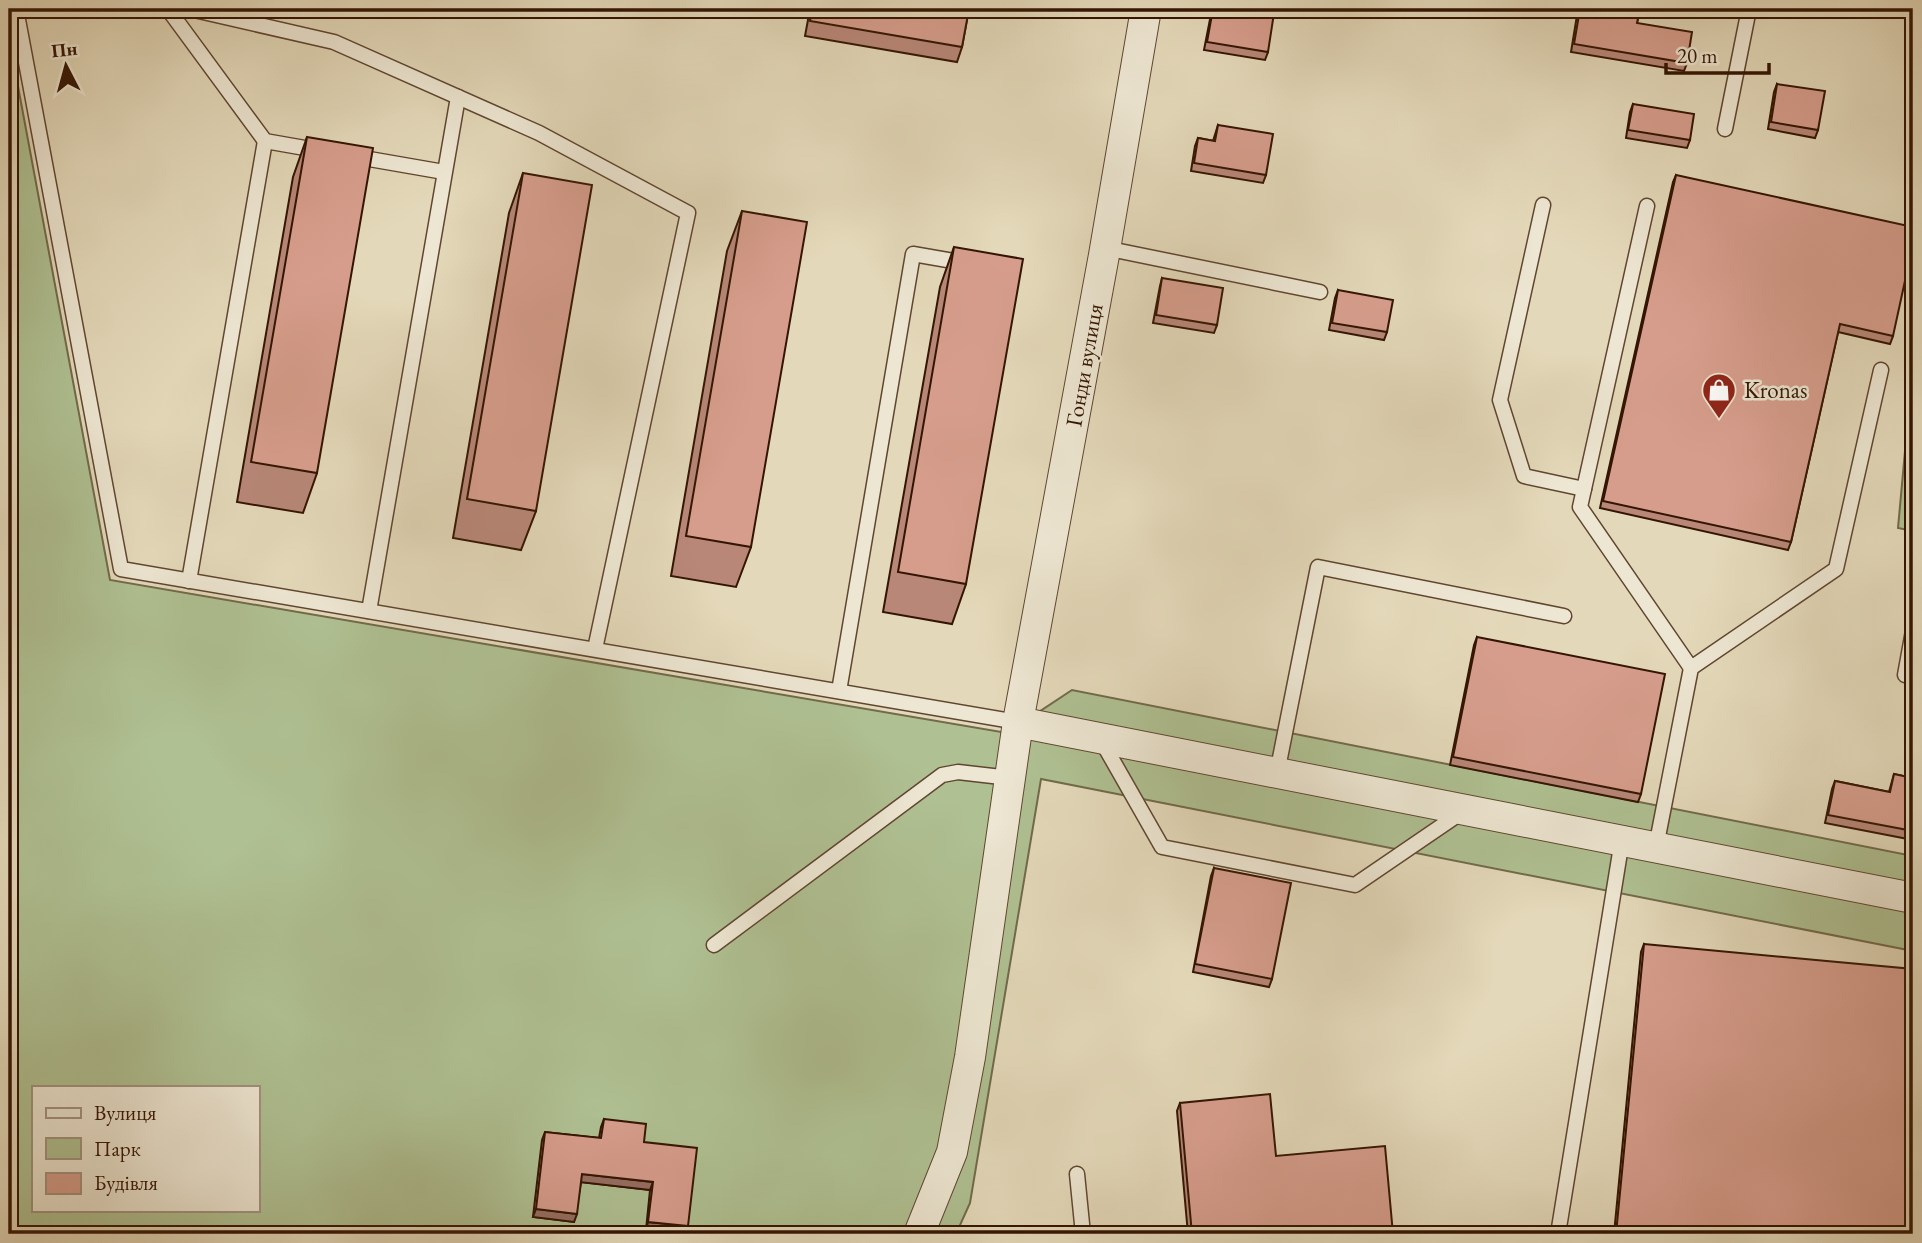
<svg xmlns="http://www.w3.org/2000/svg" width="1922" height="1243" viewBox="0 0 1922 1243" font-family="'EB Garamond',serif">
  <rect width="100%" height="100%" fill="#e3d8b9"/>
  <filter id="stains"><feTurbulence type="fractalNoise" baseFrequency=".00286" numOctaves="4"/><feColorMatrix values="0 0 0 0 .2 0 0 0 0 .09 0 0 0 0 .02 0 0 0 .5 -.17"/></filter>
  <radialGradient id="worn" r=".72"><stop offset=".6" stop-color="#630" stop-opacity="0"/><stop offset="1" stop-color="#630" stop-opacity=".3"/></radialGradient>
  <g fill="#afc092" stroke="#726a4a" stroke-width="2" fill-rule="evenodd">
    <path d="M 9,38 L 110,580 L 1007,733 L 1072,690 L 1913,856 L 1913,951 L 1041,779 L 970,1203 L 956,1234 L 9,1234 ZM 33,1087 L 257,1087 L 257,1210 L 33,1210 Z"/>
    <polygon points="1911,385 1913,386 1913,531 1898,528"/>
  </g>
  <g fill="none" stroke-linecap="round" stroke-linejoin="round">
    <g stroke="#604630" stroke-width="17">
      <g id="service">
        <polyline points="16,9 121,569 1018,722"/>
        <polyline points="168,9 265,141 322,151"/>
        <polyline points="190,9 334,42 539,133 688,213 595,649"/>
        <polyline points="1725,129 1749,9"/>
        <polyline points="352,156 444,172"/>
        <polyline points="1543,205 1500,400 1524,476 1584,489"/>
        <polyline points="1647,206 1580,507 1691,668"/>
        <polyline points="1105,248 1320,292"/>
        <polyline points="189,581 265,141"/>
        <polyline points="369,611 458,97"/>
        <polyline points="1913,631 1905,675 1913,677"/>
        <polyline points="839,691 913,254 965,263"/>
        <polyline points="1101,740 1162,847 1355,885 1462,812"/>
        <polyline points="1277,773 1318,567 1564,616"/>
        <polyline points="1656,847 1691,668 1836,569 1881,370"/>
        <polyline points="714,945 942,775 958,772 1010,778"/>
        <polyline points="1077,1174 1083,1234"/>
        <polyline points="1558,1234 1622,840"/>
      </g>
    </g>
    <g stroke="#604630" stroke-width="32">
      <g id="minor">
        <polyline points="1018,722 1913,898"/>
        <polyline points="919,1234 952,1152 970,1057 1018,722 1104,255 1146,9"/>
      </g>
    </g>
    <use href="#service" stroke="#ede6d2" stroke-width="14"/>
    <use href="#minor" stroke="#ede6d2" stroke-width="30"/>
  </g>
  <g fill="#b88778" stroke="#341503" stroke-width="2">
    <polygon points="810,9 969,9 962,47 957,62 805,36"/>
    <polygon points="1212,9 1249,9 1268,52 1265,60 1204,50"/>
    <polygon points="1578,9 1640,9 1637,23 1687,63 1684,71 1571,52"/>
    <polygon points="1777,84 1818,130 1815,138 1768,129 1774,92"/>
    <polygon points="1633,104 1690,140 1687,148 1626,138 1630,112"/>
    <polygon points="1218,125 1266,175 1263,183 1191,171 1195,146 1198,138 1213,141"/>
    <polygon points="307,137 317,473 303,513 237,502 293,177"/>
    <polygon points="523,173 536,511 521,550 453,538 509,213"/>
    <polygon points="1676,175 1893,336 1890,344 1838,332 1791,542 1788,550 1600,508 1673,182"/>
    <polygon points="742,211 751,547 736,587 671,576 727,251"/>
    <polygon points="954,247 966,584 952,624 883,612 940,287"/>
    <polygon points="1162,278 1217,325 1214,333 1153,323 1160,286"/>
    <polygon points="1338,290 1387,332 1384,340 1329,330 1335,298"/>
    <polygon points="1477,637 1641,794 1638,802 1450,765 1474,645"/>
    <polygon points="1894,774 1913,778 1913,840 1825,823 1832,789 1835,781 1889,792"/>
    <polygon points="1214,868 1272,979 1269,987 1193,972 1211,876"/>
    <polygon points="1644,944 1913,1234 1614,1234 1641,952"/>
    <polygon points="1180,1103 1276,1156 1393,1234 1188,1234 1177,1111"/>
    <polygon points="604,1119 644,1142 688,1226 686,1234 646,1230 650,1190 581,1182 574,1222 533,1217 542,1140 545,1132 599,1138 601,1127"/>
  </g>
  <g fill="#966e62" stroke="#341503" stroke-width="2">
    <polygon points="582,1174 653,1182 650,1190 579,1182"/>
    <polygon points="536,1209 577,1214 574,1222 533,1217"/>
    <polygon points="648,1222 688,1226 686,1234 646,1230"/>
  </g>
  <g fill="#d69d8c" stroke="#341503" stroke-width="2">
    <polygon points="812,9 969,9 962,47 810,21"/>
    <polygon points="1213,9 1249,9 1274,13 1268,52 1207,42"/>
    <polygon points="1580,9 1640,9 1637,23 1692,32 1687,63 1574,44"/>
    <polygon points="1777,84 1825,91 1818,130 1771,122"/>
    <polygon points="1633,104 1694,114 1690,140 1628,130"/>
    <polygon points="1218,125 1273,134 1266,175 1194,163 1198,138 1215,141"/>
    <polygon points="307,137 373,148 317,473 251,462"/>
    <polygon points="523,173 592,185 536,511 467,499"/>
    <polygon points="1676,175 1913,227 1913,244 1893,336 1840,324 1791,542 1603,501"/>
    <polygon points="742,211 807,222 751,547 686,536"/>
    <polygon points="954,247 1023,259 966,584 898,572"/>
    <polygon points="1162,278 1223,288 1217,325 1156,315"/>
    <polygon points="1338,290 1393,300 1387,332 1332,323"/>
    <polygon points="1477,637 1665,674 1641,794 1453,757"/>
    <polygon points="1894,774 1913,778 1913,831 1828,815 1835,781 1890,792"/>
    <polygon points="1214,868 1291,883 1272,979 1195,964"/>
    <polygon points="1644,944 1913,969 1913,1234 1616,1234"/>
    <polygon points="1270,1094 1276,1156 1385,1146 1393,1234 1192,1234 1180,1103"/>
    <polygon points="604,1119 646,1124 644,1142 697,1148 688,1226 648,1222 653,1182 582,1174 577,1214 536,1209 545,1132 601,1138"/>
  </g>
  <defs>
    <g id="shop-pin" transform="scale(1.75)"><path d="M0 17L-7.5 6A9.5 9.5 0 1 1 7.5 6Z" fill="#8f2418" stroke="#ede6d2"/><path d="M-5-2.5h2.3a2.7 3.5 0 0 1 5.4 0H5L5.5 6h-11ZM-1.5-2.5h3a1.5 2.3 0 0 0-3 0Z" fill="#fff"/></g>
  </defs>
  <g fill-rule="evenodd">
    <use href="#shop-pin" x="1719" y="390"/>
  </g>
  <g text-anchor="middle" stroke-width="5" stroke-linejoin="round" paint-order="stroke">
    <g font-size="23" fill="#341503" stroke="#ede6d2">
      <text transform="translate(1084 365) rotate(-80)" y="8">Гонди вулиця</text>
    </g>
    <g font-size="23" fill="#341503" stroke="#ede6d2" text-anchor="start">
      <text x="1744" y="398">Kronas</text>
    </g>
  </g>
  <rect width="1922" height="1243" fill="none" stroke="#e3d8b9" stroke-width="35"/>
  <rect x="10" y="10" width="1901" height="1222" fill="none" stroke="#341503" stroke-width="3.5"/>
  <rect x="18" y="18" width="1887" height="1208" fill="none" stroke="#341503" stroke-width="2"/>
  <rect x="32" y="1086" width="228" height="126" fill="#ede6d2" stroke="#a3927f" stroke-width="2"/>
  <rect x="46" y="1108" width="35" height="10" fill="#ede6d2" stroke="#a3927f" stroke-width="2"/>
  <text x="94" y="1120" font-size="21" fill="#341503">Вулиця</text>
  <rect x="46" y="1138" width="35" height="21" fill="#afc092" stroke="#a3927f" stroke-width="2"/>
  <text x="94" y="1156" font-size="21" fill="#341503">Парк</text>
  <rect x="46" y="1173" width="35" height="21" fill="#d69d8c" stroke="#a3927f" stroke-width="2"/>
  <text x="94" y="1190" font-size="21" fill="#341503">Будівля</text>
  <g transform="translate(66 66) rotate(354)" stroke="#ede6d2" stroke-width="5" paint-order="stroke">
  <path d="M0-5L12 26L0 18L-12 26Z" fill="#341503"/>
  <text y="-10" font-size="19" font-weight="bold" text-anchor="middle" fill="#341503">Пн</text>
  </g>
  <path d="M1666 63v10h103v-10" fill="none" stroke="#341503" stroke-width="3.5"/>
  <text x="1677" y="63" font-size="21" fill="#341503" stroke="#ede6d2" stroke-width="5" paint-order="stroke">20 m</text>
  <rect width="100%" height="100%" filter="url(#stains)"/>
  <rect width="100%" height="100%" fill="url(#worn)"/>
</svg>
